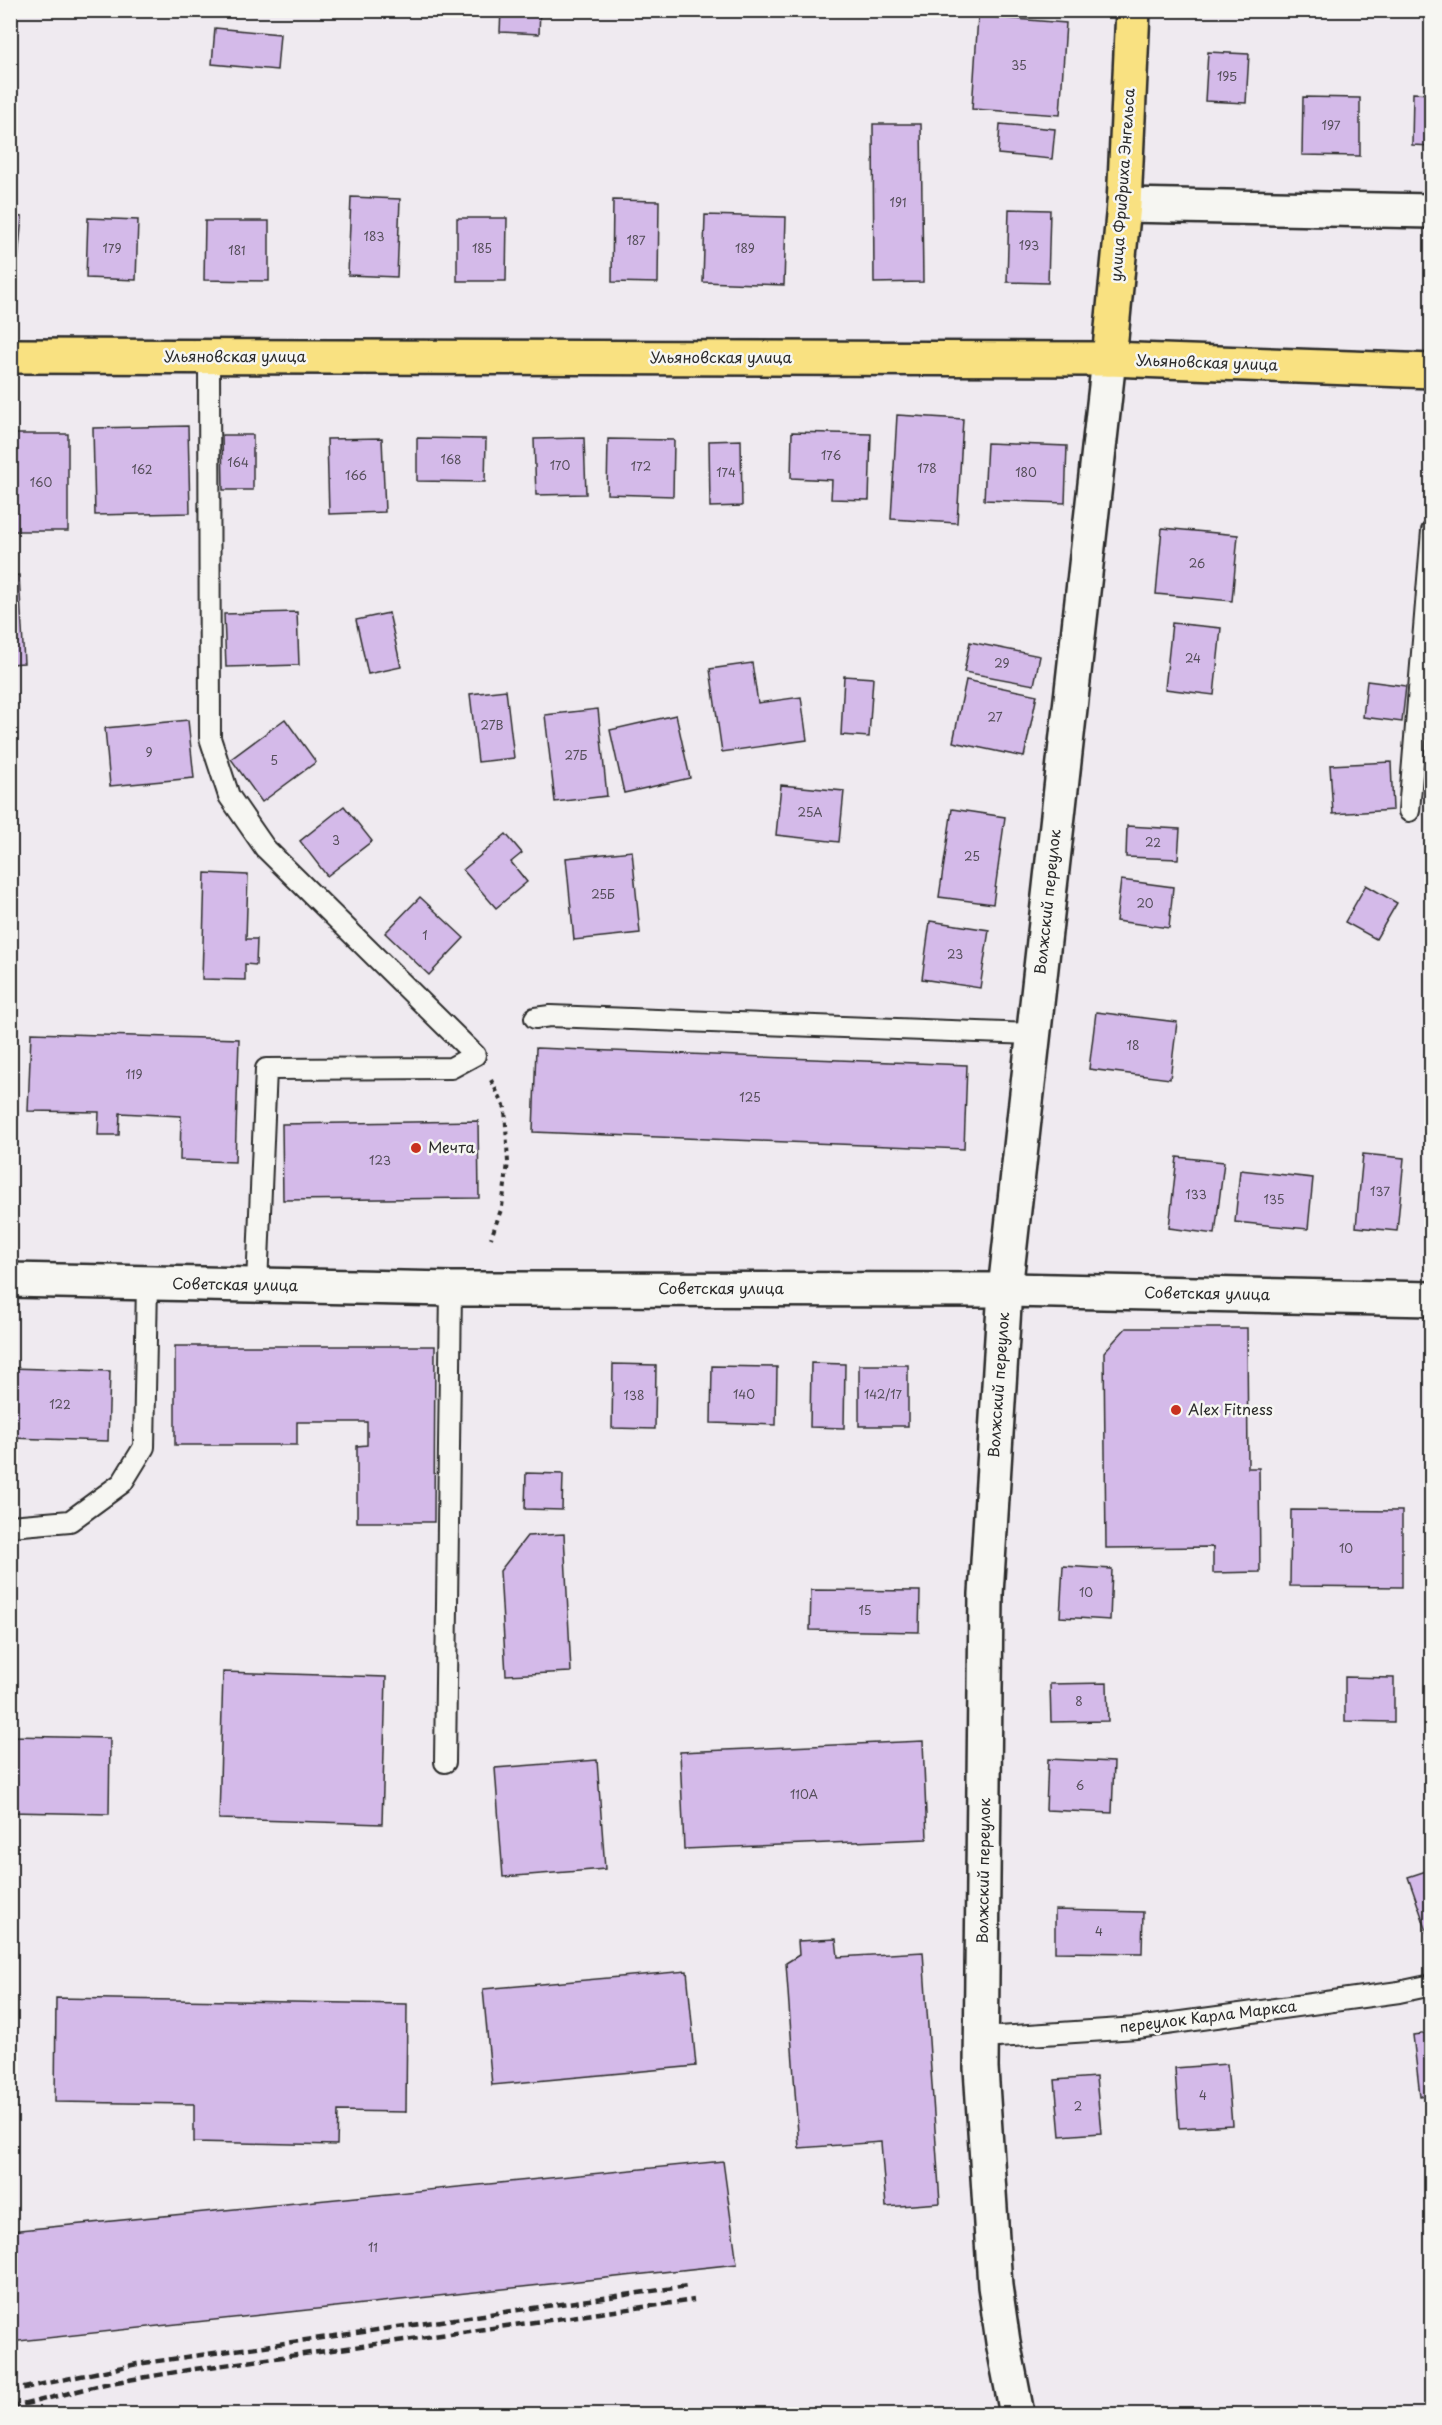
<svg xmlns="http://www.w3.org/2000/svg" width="1442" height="2425" viewBox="0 0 1442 2425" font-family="'Playpen Sans',sans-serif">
  <rect width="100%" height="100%" fill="#efeaf0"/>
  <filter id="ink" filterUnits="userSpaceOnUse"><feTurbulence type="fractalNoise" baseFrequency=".0167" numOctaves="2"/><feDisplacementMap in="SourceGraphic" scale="12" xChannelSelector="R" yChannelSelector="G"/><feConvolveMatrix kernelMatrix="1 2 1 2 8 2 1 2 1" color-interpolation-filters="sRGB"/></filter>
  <g filter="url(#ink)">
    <g fill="#d4bae9" stroke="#2b2b2b" stroke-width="1.5">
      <polygon points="501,10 540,10 539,34 500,32"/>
      <rect x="1428" y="10" width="4" height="22"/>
      <polygon points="978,16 1066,23 1060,115 972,109"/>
      <polygon points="215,28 280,34 277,70 212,64"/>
      <polygon points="1208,52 1249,54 1246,103 1205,101"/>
      <polygon points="1413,93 1432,94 1432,146 1412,145"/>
      <polygon points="1303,97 1360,98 1360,156 1302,155"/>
      <polygon points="873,124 921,124 923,282 874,283"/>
      <polygon points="1000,124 1055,129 1052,159 998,154"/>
      <polygon points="351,197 400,199 397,277 348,275"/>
      <polygon points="613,200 659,201 658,283 612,282"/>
      <polygon points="1009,209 1050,210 1048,283 1007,282"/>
      <polygon points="705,215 786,217 784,285 703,282"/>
      <polygon points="10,216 22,217 17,271 10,270"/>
      <polygon points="88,218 138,220 136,280 86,278"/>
      <polygon points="457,218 507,218 506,281 457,281"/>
      <polygon points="205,221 269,221 269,281 204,280"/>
      <polygon points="897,415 963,419 957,523 891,519"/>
      <polygon points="188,426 190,513 95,515 93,428"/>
      <polygon points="792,432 871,434 869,500 831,499 832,480 791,478"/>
      <rect x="14" y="434" width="54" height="97"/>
      <polygon points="222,435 253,435 253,490 223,490"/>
      <polygon points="382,438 385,512 329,514 327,439"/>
      <polygon points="417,438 486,439 485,482 417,481"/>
      <polygon points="584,438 586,494 536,495 534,439"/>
      <polygon points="608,439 674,440 673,496 607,494"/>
      <polygon points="741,440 742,506 710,507 709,441"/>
      <polygon points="987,443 1067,446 1065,503 984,500"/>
      <polygon points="1162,528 1238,535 1232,601 1156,594"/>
      <polygon points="19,575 24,663 10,664 10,576"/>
      <polygon points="297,612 299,665 226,667 224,614"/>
      <polygon points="389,613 401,667 368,674 356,620"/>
      <polygon points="1172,623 1221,628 1214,695 1165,689"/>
      <polygon points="970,642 1040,656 1034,685 964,672"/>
      <polygon points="752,663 758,703 801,697 807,740 722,752 710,669"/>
      <polygon points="844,676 873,678 869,737 841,735"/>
      <polygon points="966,680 1037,695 1024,757 953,742"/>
      <polygon points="1367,681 1406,686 1402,722 1363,717"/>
      <polygon points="506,690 514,758 478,762 470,694"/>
      <polygon points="598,709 607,796 555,802 545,715"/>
      <polygon points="676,715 690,778 624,793 610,730"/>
      <polygon points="285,719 316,762 262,802 231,759"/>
      <polygon points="188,720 194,778 110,786 105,728"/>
      <polygon points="1391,762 1393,810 1333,814 1330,765"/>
      <polygon points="781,785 844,791 839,842 776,835"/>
      <polygon points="344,806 372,841 327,876 300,841"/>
      <polygon points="952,809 1005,817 993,904 939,897"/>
      <polygon points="1127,826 1180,829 1178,859 1126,857"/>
      <polygon points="506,834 522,853 511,862 527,882 496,908 463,870"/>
      <polygon points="632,851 640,933 574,940 566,858"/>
      <polygon points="205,873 248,875 246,939 257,939 256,965 245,964 245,980 202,979"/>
      <polygon points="1432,877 1432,918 1425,917"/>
      <polygon points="1121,880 1173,887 1169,928 1116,921"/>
      <polygon points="1366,885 1397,903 1376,939 1345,922"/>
      <polygon points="420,897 464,938 429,975 385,933"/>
      <polygon points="930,921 989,930 980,988 922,979"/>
      <polygon points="1096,1012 1177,1022 1170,1079 1089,1069"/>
      <polygon points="31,1033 239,1039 235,1162 180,1160 181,1116 120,1113 119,1135 98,1135 99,1112 28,1111"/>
      <polygon points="536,1048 967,1065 964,1149 533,1132"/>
      <polygon points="478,1121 479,1198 283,1200 282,1124"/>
      <polygon points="1363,1154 1404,1158 1397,1231 1356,1227"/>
      <polygon points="1177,1157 1224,1162 1215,1234 1169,1228"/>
      <polygon points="1240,1170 1313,1178 1308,1229 1235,1222"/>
      <polygon points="1126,1328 1247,1328 1248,1468 1259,1468 1260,1572 1213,1573 1213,1547 1106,1548 1104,1352"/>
      <polygon points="175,1346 435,1346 434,1522 357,1522 357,1446 367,1445 367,1422 297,1422 297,1445 175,1445"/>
      <polygon points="811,1363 845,1364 844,1428 810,1427"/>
      <polygon points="613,1364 656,1365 655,1429 612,1428"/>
      <rect x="859" y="1365" width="49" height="61"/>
      <polygon points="712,1366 777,1367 776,1425 711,1423"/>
      <polygon points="10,1368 110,1371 108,1441 10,1438"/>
      <polygon points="526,1473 563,1474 562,1510 525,1509"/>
      <polygon points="1291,1510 1402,1511 1402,1587 1290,1586"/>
      <polygon points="564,1534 571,1672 506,1675 500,1571 527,1536"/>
      <polygon points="1063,1566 1112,1569 1110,1620 1060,1617"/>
      <polygon points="811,1590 920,1591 919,1632 810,1630"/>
      <polygon points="223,1672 386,1677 382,1824 219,1819"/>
      <polygon points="1345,1677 1394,1678 1394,1722 1345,1721"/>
      <polygon points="1107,1683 1108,1721 1051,1722 1050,1684"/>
      <polygon points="10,1736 110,1738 109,1814 10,1812"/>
      <polygon points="923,1741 927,1839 684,1849 680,1752"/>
      <polygon points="1048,1759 1114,1762 1112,1813 1046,1810"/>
      <polygon points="597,1760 605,1869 503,1877 495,1768"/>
      <polygon points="1432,1869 1432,1939 1430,1940 1408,1877"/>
      <polygon points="1055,1910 1143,1912 1142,1953 1055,1952"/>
      <polygon points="836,1939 838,1957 923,1952 940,2203 886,2207 881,2142 799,2148 786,1963 799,1955 798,1941"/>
      <polygon points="687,1971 696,2066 492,2085 483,1989"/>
      <polygon points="56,1998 407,2004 406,2112 338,2111 337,2145 194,2142 194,2104 55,2102"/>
      <polygon points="1432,2033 1432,2095 1420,2096 1413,2035"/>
      <polygon points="1227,2064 1232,2125 1179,2128 1175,2068"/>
      <polygon points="1096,2077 1101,2133 1060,2136 1055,2080"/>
      <polygon points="723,2161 737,2264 10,2342 10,2231"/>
    </g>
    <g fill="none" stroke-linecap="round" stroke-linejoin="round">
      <g stroke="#2b2b2b" stroke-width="24">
        <g id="service">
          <polyline points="209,357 210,738 229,796 265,848 475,1055 451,1068 266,1069 257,1285"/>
          <polyline points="1409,811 1432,531"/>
          <polyline points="535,1018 550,1016 1033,1034"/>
          <polyline points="10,1526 70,1521 122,1483 144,1447 147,1283"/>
          <polyline points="445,1762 451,1289"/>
          <polyline points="982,2038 1137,2028 1399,1992 1432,1985"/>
        </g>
      </g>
      <g stroke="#2b2b2b" stroke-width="38">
        <g id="minor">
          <polyline points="1124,205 1432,211"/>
          <polyline points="1017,2414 1003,2342 995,2286 981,2068 986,1594 1005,1290 1432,1299"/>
        </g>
      </g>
      <g stroke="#2b2b2b" stroke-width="38">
        <polyline id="tertiary" points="10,1280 451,1289 1005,1290 1109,359"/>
      </g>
      <g stroke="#2b2b2b" stroke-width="38">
        <g id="primary">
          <polyline points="10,356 1109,359 1432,371"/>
          <polyline points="1109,359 1124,205 1133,10"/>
        </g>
      </g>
      <polyline stroke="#2b2b2b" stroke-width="4" stroke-dasharray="4.5 4.5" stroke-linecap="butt" points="491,1080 505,1108 508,1163 502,1207 491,1238"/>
      <use href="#service" stroke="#f6f6f2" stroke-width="20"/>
      <use href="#minor" stroke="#f6f6f2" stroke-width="33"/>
      <use href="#tertiary" stroke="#f6f6f2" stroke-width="33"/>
      <use href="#primary" stroke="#f9e181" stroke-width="33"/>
      <g stroke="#2b2b2b" stroke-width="4.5" stroke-dasharray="9 4.5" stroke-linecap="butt">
        <polyline points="10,2391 137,2364 688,2286"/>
        <polyline points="10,2408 105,2384 188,2370 694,2300"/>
      </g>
    </g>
  </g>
  <g fill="#c8321e" stroke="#f6f6f2" stroke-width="2">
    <circle cx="416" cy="1148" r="6"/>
    <circle cx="1176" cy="1410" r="6"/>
  </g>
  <g text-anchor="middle" stroke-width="5" stroke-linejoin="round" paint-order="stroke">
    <g font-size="12" fill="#554f5a">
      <text x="1019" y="70">35</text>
      <text x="1227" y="81">195</text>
      <text x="1331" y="130">197</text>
      <text x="898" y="207">191</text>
      <text x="374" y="241">183</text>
      <text x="636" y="245">187</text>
      <text x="1029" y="250">193</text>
      <text x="112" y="253">179</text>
      <text x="482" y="253">185</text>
      <text x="745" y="253">189</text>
      <text x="237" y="255">181</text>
      <text x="831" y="460">176</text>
      <text x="451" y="464">168</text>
      <text x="238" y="467">164</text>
      <text x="560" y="470">170</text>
      <text x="641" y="471">172</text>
      <text x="927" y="473">178</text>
      <text x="142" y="474">162</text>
      <text x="726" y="477">174</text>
      <text x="1026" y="477">180</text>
      <text x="356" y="480">166</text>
      <text x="41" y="487">160</text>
      <text x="1197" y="568">26</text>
      <text x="1193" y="663">24</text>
      <text x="1002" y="668">29</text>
      <text x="995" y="722">27</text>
      <text x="492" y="730">27В</text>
      <text x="149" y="757">9</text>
      <text x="576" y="760">27Б</text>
      <text x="274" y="765">5</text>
      <text x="810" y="817">25А</text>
      <text x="336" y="845">3</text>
      <text x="1153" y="847">22</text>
      <text x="972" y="861">25</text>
      <text x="603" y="899">25Б</text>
      <text x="1145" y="908">20</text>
      <text x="425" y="940">1</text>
      <text x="955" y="959">23</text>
      <text x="1133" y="1050">18</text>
      <text x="134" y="1079">119</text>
      <text x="750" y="1102">125</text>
      <text x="380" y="1165">123</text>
      <text x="1380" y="1196">137</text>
      <text x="1196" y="1199">133</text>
      <text x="1274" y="1204">135</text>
      <text x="744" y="1399">140</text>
      <text x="883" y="1399">142/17</text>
      <text x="634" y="1400">138</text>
      <text x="60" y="1409">122</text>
      <text x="1346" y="1553">10</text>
      <text x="1086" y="1597">10</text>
      <text x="865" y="1615">15</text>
      <text x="1079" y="1706">8</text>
      <text x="1080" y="1790">6</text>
      <text x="804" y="1799">110А</text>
      <text x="1099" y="1936">4</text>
      <text x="1203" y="2100">4</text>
      <text x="1078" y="2111">2</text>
      <text x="373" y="2252">11</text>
    </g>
    <g font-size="15" fill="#2b2b2b" stroke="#f6f6f2">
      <text transform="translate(1123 185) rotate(-86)" y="5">улица Фридриха Энгельса</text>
      <text x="235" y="362">Ульяновская улица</text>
      <text x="721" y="363">Ульяновская улица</text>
      <text transform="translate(1207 363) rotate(2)" y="5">Ульяновская улица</text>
      <text transform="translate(1048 902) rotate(-84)" y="5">Волжский переулок</text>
      <text transform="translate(235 1285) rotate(1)" y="5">Советская улица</text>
      <text x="721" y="1294">Советская улица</text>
      <text transform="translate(1207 1294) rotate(1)" y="5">Советская улица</text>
      <text transform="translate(999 1385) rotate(-86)" y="5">Волжский переулок</text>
      <text transform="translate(984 1871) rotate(-89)" y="5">Волжский переулок</text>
      <text transform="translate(1208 2017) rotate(-7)" y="5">переулок Карла Маркса</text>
    </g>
    <g font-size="15" fill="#2b2b2b" stroke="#f6f6f2" text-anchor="start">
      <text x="428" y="1153">Мечта</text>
      <text x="1188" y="1415">Alex Fitness</text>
    </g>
  </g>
  <rect width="1442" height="2425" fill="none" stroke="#f6f6f2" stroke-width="36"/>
  <rect x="18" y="18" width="1406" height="2389" fill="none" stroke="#2b2b2b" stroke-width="2" filter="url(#ink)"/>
</svg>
